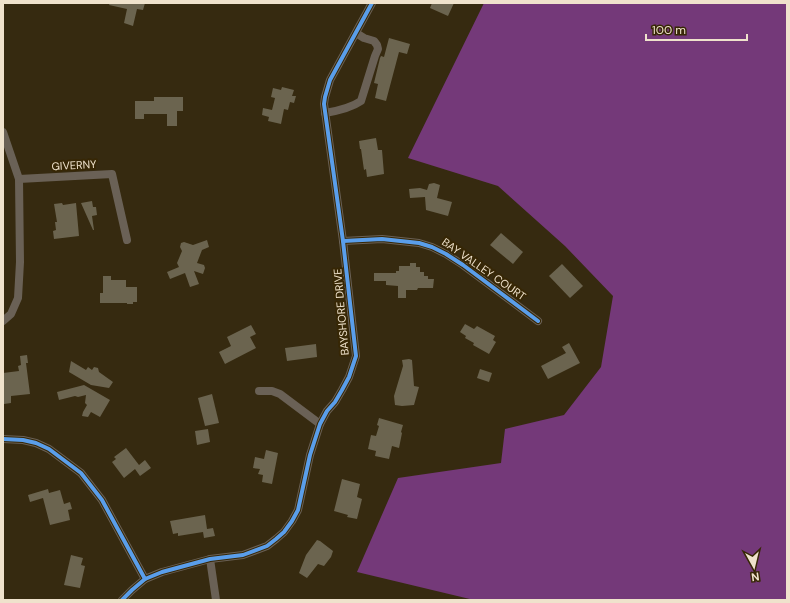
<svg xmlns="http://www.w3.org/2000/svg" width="790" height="603" viewBox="0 0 790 603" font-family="'DM Sans',sans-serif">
  <rect width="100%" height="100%" fill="#362a10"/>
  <polygon fill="#743979" points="484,3 787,3 787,600 474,600 357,572 398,478 501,463 505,429 564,415 601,367 613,296 565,246 498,186 408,158"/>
  <g fill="#6b644f">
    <polygon points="110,3 145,3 143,10 137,9 133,26 124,23 127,9 109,5"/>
    <polygon points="432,3 454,3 448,16 430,8"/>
    <polygon points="389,38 410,44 407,54 399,52 386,101 375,98 378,84 374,83 380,58 381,56 384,57"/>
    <polygon points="282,87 294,90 292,96 296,96 294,103 290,102 288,110 284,109 281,124 268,121 269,117 262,115 263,108 272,110 275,98 271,97 273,88 281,90"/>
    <polygon points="154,97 183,97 183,111 177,111 177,126 167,126 167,114 144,114 144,119 135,119 135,101 154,101"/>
    <polygon points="376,138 378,150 382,150 384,174 367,177 366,169 364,170 361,149 360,149 359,141"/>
    <polygon points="434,183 440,185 437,198 452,202 448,216 426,210 425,197 410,198 409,189 420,188 427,190 429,184"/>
    <polygon points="92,201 93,207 96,207 97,215 92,216 94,230 93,230 81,203"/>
    <polygon points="62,203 63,205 76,203 79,236 54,239 53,231 56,230 55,222 57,222 54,204"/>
    <polygon points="501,233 523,252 513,264 490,245"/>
    <polygon points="207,240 209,247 202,250 197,263 204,265 205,268 203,274 194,271 199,284 190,287 185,273 170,279 167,272 179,267 177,263 182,251 180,247 181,243 184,242 193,245"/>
    <polygon points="410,263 416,263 416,267 420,267 420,272 424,272 424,276 428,276 428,279 434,279 433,288 418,288 417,290 406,290 406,298 398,298 398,286 386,285 386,281 374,281 374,273 396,273 396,271 399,271 399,266 410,266"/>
    <polygon points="562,264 583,286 570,298 549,276"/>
    <polygon points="103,276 111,276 111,280 126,280 126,287 137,287 137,302 133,302 133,304 127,304 127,303 100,303 100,293 103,293"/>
    <polygon points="465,324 474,329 477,326 495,336 493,340 496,342 489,354 473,345 474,343 465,338 466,336 460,332"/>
    <polygon points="251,325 256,334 250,337 256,348 225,364 219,352 231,346 227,337"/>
    <polygon points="569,343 580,363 548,379 541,366 566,353 562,347"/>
    <polygon points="316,344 317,357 287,361 285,348"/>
    <polygon points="27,355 28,363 26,363 30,394 11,396 11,403 4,404 3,403 3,373 19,371 18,366 21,365 20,356"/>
    <polygon points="409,359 412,360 414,386 419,387 414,405 402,406 395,405 394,396 403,366 402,360"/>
    <polygon points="71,361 86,370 88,367 92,370 94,367 98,368 99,372 113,382 109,388 91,385 69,372"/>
    <polygon points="480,369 492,373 489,382 477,378"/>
    <polygon points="84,385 110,400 100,417 91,412 88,417 82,416 83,412 87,405 85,403 86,395 78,397 75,396 59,400 57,392"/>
    <polygon points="212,394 219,423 205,426 198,398"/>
    <polygon points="379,418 403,425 401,432 402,433 399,448 392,446 389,459 375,456 376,451 368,449 371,435 376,436 379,426 377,425"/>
    <polygon points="208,429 210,442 197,445 195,431"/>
    <polygon points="126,448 139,465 145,460 151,468 140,476 135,469 124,478 112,462 116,459 114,457"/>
    <polygon points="266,450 278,453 272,484 262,482 263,475 258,474 260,469 253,468 255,457 264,459"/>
    <polygon points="342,479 360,484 357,497 362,499 357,519 347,517 348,515 334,511"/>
    <polygon points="48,489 49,493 60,490 64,504 70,502 72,509 68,510 70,520 50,525 43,498 30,502 28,495"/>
    <polygon points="205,515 207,529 213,528 215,536 204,538 203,532 178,536 178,533 173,534 170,521"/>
    <polygon points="317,540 320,541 333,551 331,557 324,566 318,564 307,578 299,573 306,555"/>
    <polygon points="71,555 83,558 81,565 85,566 80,588 64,585"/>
  </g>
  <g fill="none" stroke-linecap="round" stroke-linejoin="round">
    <g stroke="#6a6156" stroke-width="8">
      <path d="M 325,113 C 337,111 351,108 361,101 L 375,56 L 378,49 L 377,45 L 374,41 L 364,38 L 356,33"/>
      <polyline points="3,132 19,179 20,262 18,298 11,314 3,321"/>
      <polyline points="19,179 112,174 127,240"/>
      <polyline points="343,241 382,239 419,243 432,247 446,254 463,265 538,321"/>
      <polyline points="259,391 272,391 280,394 320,424"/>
      <polyline points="3,439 23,440 36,443 49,449 81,473 102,500 145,579"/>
      <polyline points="210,559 216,600"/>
      <polyline points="122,600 132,590 145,579 162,572 210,559 243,555 267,546 276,539 284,532 292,521 298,510 310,455 320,424 327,411 335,402 342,390 349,377 356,356 343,241 324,104 325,97 330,80 372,3"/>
    </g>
    <g stroke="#372705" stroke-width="6">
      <g id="cycleway">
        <polyline points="343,241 382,239 419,243 432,247 446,254 463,265 538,321"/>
        <polyline points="3,439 23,440 36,443 49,449 81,473 102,500 145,579"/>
        <polyline points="122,600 132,590 145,579 162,572 210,559 243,555 267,546 276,539 284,532 292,521 298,510 310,455 320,424 327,411 335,402 342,390 349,377 356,356 343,241 324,104 325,97 330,80 372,3"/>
      </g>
    </g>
    <use href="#cycleway" stroke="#5a9eea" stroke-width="4"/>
  </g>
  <g text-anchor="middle" stroke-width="4" stroke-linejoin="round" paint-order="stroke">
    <g font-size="11" fill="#efe2cc" stroke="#372705">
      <text transform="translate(74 165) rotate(-3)" y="4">GIVERNY</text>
      <text transform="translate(484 269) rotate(35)" y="4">BAY VALLEY COURT</text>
      <text transform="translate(341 312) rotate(-95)" y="4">BAYSHORE DRIVE</text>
    </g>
  </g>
  <rect width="790" height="603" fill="none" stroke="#efe2cc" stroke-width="8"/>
  <g transform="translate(754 567) rotate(172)" stroke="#372705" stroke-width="3" paint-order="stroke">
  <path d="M0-3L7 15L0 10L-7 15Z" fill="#efe2cc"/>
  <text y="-6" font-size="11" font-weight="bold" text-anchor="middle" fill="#efe2cc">N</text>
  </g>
  <path d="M646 34v6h101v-6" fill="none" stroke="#efe2cc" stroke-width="2"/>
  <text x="652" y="34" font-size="12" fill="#efe2cc" stroke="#372705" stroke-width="3" paint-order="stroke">100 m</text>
</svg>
